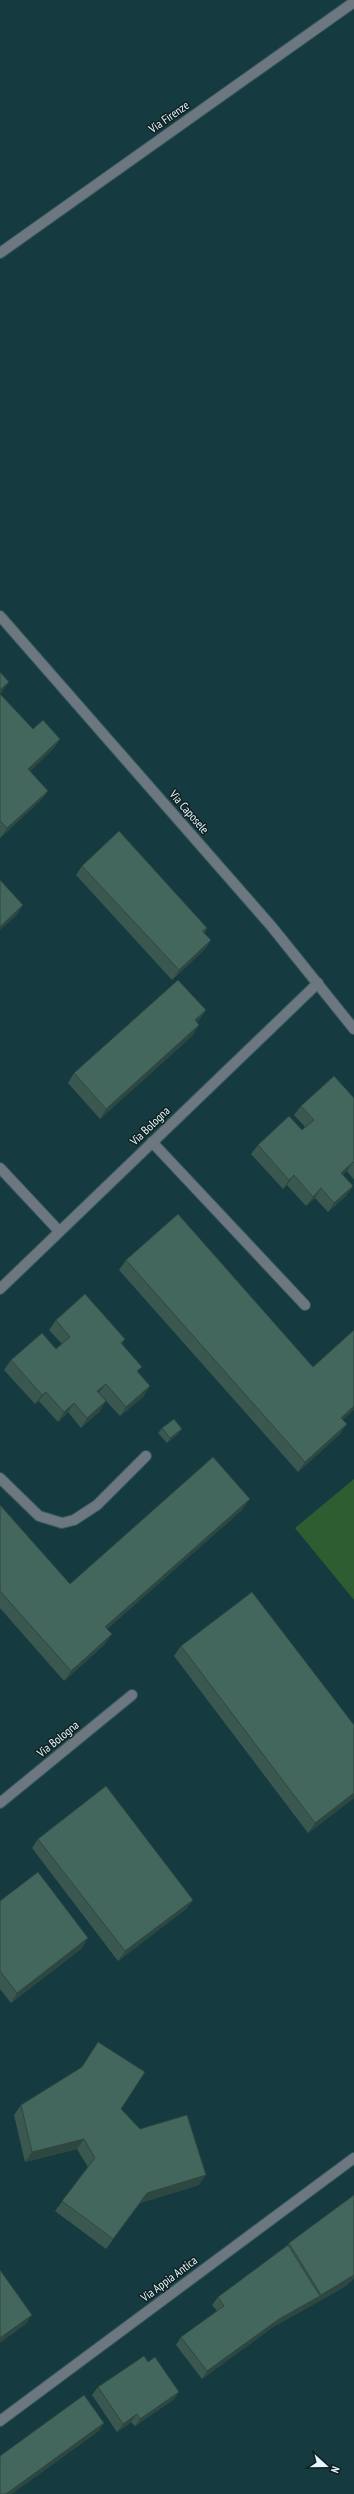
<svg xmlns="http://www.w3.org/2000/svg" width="354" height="2494" viewBox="0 0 354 2494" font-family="'PT Sans Narrow',sans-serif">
  <rect width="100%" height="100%" fill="#153b40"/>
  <polygon fill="#2f5d32" points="354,1479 354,1600 295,1528"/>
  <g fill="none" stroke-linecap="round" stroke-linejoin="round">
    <g stroke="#36595e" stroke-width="12">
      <g id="minor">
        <polyline points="0,253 354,2"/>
        <polyline points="0,616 272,927 354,1029"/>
        <polyline points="152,1142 305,1305"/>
        <polyline points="0,1168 59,1231"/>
        <polyline points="0,1289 318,983"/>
        <polyline points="0,1478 39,1516 62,1523 74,1520 97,1505 146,1456"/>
        <polyline points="0,1803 132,1695"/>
        <polyline points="0,2421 354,2158"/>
      </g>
    </g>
    <use href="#minor" stroke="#6c7780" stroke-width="10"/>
  </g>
  <g fill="#3a5850">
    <polygon points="0,694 33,729 60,739 54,748 30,771 48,791 41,800 0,838"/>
    <polygon points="82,866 207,928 204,933 211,940 204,950 172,980 76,875"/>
    <polygon points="206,1010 199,1020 196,1022 193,1035 100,1119 68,1083 74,1073"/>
    <polygon points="354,1098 354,1180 347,1171 342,1175 353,1186 346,1196 328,1212 315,1198 306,1206 287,1185 283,1189 251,1154 258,1145 302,1130 305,1127 294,1115 301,1106"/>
    <polygon points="126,1260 313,1367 343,1420 340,1434 298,1472 119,1270"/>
    <polygon points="56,1320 125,1339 122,1344 138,1373 144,1396 120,1416 99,1393 100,1411 81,1428 68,1412 58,1422 39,1401 35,1404 4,1370 11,1360 56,1349 62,1344 49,1330"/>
    <polygon points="162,1428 179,1433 167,1443 158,1433"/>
    <polygon points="0,1505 70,1584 243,1509 107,1629 105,1644 64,1681 0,1608"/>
    <polygon points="181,1646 354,1725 354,1798 308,1833 174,1656"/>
    <polygon points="38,1839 193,1900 186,1909 118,1961 32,1848"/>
    <polygon points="0,1901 82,1948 11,2003 0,1989"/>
    <polygon points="98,2042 121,2109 140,2129 199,2185 140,2203 106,2249 55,2211 88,2167 77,2149 25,2162 14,2115 21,2105 81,2068"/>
    <polygon points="289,2243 346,2286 314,2304 273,2327 202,2379 176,2345 181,2337 217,2311 212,2305 218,2297 288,2245"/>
    <polygon points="148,2362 179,2392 173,2400 135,2426 131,2422 117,2432 92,2395 98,2387"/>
  </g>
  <g fill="#2f4741">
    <polygon points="9,682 2,692 0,694 0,690"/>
    <polygon points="60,739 54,748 22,779 28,769"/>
    <polygon points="48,791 41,800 0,838 7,828"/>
    <polygon points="23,905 17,915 0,930 0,927"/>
    <polygon points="211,940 204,950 172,980 179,970"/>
    <polygon points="206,1010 199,1020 188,1030 195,1020"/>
    <polygon points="199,1025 193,1035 100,1119 106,1109"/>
    <polygon points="353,1162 347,1171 334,1182 341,1173"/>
    <polygon points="294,1175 287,1185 283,1189 289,1180"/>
    <polygon points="353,1186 346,1196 328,1212 334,1203"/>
    <polygon points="321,1188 315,1198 306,1206 313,1197"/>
    <polygon points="106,1384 99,1393 97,1391"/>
    <polygon points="150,1386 144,1396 120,1416 126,1407"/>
    <polygon points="46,1392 39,1401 35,1404 42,1395"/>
    <polygon points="106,1401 100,1411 81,1428 87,1418"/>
    <polygon points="74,1403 68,1412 58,1422 64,1412"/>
    <polygon points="354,1406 354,1410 334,1428 341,1418"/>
    <polygon points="347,1424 340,1434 298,1472 305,1462"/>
    <polygon points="182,1429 179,1433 167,1443 170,1438"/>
    <polygon points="250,1499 243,1509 98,1637 105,1627"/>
    <polygon points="112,1634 105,1644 64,1681 71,1671"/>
    <polygon points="354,1793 354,1798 308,1833 315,1823"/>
    <polygon points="193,1900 186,1909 118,1961 125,1951"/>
    <polygon points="88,1938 82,1948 11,2003 17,1993"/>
    <polygon points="84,2139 77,2149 25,2162 32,2152"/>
    <polygon points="206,2175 199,2185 140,2203 106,2249 147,2193"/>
    <polygon points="354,2275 354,2279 346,2286 314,2304 273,2327 202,2379 207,2371 279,2319 320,2296 321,2295"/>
    <polygon points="32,2315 26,2324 0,2343 0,2338"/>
    <polygon points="179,2392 173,2400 135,2426 140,2419"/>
    <polygon points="137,2414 131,2422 117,2432 123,2424"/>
    <polygon points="104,2423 99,2431 12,2494 6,2494"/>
  </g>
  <g fill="#43665d" stroke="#2f4741">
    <polygon points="0,672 9,682 0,690"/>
    <polygon points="0,694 33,729 43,720 60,739 28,769 48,791 7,828 0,821"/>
    <polygon points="119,831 207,928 202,931 211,940 179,970 82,866"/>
    <polygon points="0,880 23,905 0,927"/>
    <polygon points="178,980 206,1010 195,1020 199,1025 106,1109 74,1073"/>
    <polygon points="334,1076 354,1098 354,1163 353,1162 341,1173 353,1186 334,1203 321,1188 313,1197 294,1175 289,1180 258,1145 289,1116 302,1130 314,1120 301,1106"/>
    <polygon points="178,1214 313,1367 354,1330 354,1406 341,1418 347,1424 305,1462 126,1260"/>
    <polygon points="85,1294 125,1339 121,1343 142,1367 137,1371 150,1386 126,1407 106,1384 97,1391 106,1401 87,1418 74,1403 64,1412 46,1392 42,1395 11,1360 42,1333 56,1349 70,1337 56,1320"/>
    <polygon points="174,1419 182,1429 170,1438 162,1428"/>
    <polygon points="213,1457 250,1499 105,1627 112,1634 71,1671 0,1591 0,1505 70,1584"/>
    <polygon points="252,1592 354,1725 354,1793 315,1823 181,1646"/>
    <polygon points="106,1786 193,1900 125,1951 38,1839"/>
    <polygon points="38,1872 88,1938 17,1993 0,1971 0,1901"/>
    <polygon points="98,2042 145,2072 121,2109 140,2129 187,2115 206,2175 147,2193 113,2239 62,2201 95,2158 84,2139 32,2152 21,2105 82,2067"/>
    <polygon points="354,2195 354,2275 321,2295 289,2243"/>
    <polygon points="288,2245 320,2296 279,2319 207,2371 181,2337 224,2306 218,2297"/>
    <polygon points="0,2270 32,2315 0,2338"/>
    <polygon points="144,2356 148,2362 155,2357 179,2392 140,2419 137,2414 123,2424 98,2387"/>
    <polygon points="84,2395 104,2423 6,2494 0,2494 0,2456"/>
  </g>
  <g text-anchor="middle" stroke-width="3" stroke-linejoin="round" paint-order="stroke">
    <g font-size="12" fill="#e4f9fc" stroke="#101f21">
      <text transform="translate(169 117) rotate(-35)" y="4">Via Firenze</text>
      <text transform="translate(189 812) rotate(49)" y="4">Via Caposele</text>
      <text transform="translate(150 1126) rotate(-44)" y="4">Via Bologna</text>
      <text transform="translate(58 1739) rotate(-39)" y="4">Via Bologna</text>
      <text transform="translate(169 2279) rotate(-37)" y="4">Via Appia Antica</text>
    </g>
  </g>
  <g transform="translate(326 2466) rotate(111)" stroke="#101f21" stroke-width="3" paint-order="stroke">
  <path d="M0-3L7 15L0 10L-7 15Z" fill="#e4f9fc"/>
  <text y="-6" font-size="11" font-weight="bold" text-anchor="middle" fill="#e4f9fc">N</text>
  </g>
</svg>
